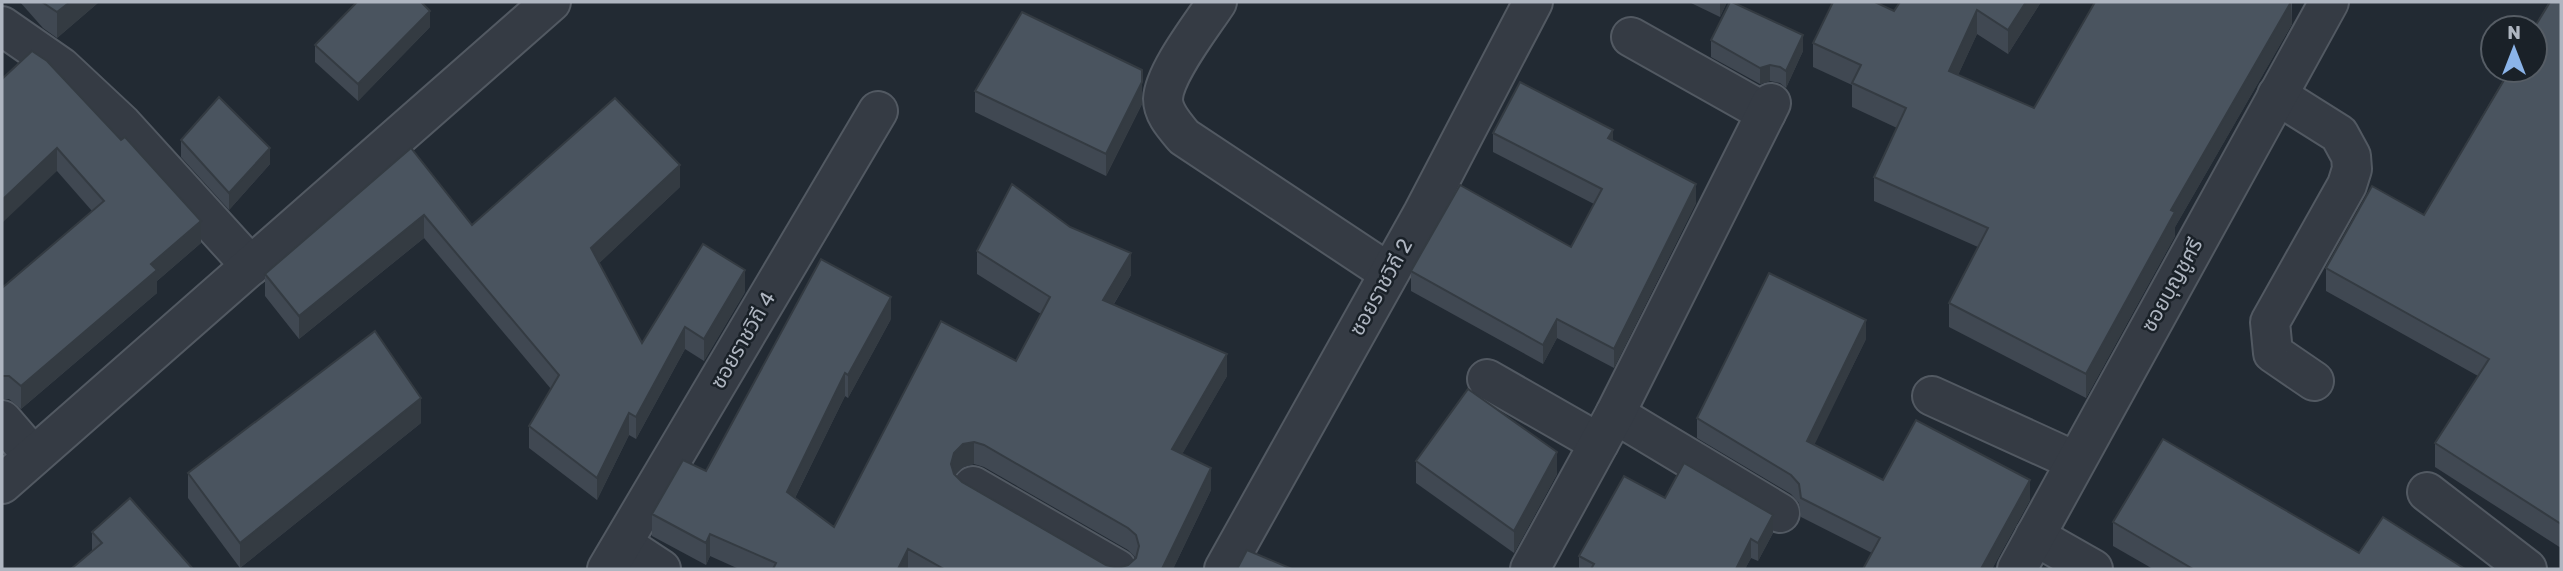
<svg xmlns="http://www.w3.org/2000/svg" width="2563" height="571" viewBox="0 0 2563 571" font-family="Rubik,'Noto Sans Thai',sans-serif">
  <rect width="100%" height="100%" fill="#222a33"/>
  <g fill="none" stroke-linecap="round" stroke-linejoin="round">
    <g stroke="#525962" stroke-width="42">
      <g id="minor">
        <path d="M 1217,2 C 1202,25 1164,73 1163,99 C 1163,114 1175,126 1184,137 L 1389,273"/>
        <polyline points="2,26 61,67 122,124 251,266"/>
        <polyline points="1631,37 1766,113"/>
        <polyline points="2277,95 2339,134 2351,156 2352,169 2347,185 2270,322 2273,353 2314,381"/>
        <polyline points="1487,379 1599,443"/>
        <polyline points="1932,396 2075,461"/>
        <polyline points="1615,414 1780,513"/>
        <polyline points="2,420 33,456"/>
        <polyline points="2,484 551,2"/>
        <polyline points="973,486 1117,569"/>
        <polyline points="2427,492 2527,569"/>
        <polyline points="2035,536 2093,569"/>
        <polyline points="623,544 661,569"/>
        <polyline points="607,569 878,111"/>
        <polyline points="1224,569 1423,213 1533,2"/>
        <polyline points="1530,569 1615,414 1771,103"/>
        <polyline points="2017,569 2329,2"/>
      </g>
    </g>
    <use href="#minor" stroke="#353b44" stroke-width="38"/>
  </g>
  <g fill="#404852" fill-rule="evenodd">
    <polygon points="20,2 99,2 57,38 43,28"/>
    <polygon points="1689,2 1727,2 1720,17"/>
    <polygon points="1900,2 2041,2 2008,54 1977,34 1958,75 2034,108 2292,2 2292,24 2175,227 2175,236 2086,398 1949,327 1949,303 1978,247 1874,201 1874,177 1897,128 1852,107 1852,85 1813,67 1813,43 1894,11"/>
    <polygon points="2549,2 2561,2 2561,548 2435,467 2435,443 2478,376 2326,291 2326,268 2424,215"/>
    <polygon points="430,27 358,101 315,62 315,45"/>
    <polygon points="1711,40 1803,51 1786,88 1780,83 1770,81 1760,84 1711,57"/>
    <polygon points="2,79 201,243 157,281 157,293 21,409 9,399 2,399 2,288 92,211 57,171"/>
    <polygon points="975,91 1142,104 1106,176 975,112"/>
    <polygon points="1493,133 1613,140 1696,203 1614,368 1557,338 1543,364 1411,291 1411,271 1571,247 1594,204 1493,152"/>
    <polygon points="181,140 270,164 229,210 181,157"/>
    <polygon points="411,148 472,225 680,187 599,263 642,343 745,292 704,361 685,349 636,439 629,435 597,500 529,448 529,426 551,389 424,238 299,339 265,296 265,274"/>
    <path d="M 977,251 L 1131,275 L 1114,304 L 1227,376 L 1182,454 L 1211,490 L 1173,569 L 739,569 L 710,556 L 706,565 L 652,536 L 652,514 L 706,471 L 891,319 L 848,398 L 845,396 L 795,498 L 834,527 L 1016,361 L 1041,314 L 977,274 ZM 974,464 L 984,467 L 1128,550 L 1136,558 L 1128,565 L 1118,568 L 1106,565 L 962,482 L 955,475 L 963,467 Z"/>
    <polygon points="1866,339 1814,444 1883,480 2030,500 1992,569 1863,569 1872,553 1801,517 1799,503 1791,494 1697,438 1697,418"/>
    <polygon points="421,423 240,568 188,498 188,473"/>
    <polygon points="1416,461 1557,474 1514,553 1416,483"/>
    <polygon points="1665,498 1773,533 1758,561 1751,558 1745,569 1579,569 1579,556"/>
    <polygon points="2113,522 2359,553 2465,569 2153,569 2113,546"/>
    <polygon points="92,532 193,569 92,551"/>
  </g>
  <g fill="#343b42">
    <polygon points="70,2 99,2 57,38 57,12"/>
    <polygon points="1720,2 1727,2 1720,17"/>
    <polygon points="2026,2 2041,2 2008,54 2008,30"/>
    <polygon points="2291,2 2292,24 2175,227 2175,236 2086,398 2086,374 2171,210"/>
    <polygon points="1977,10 1977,34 1949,95 1949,71"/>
    <polygon points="430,11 430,27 358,101 358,84"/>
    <polygon points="1803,35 1803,51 1786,88 1786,71"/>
    <polygon points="1770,65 1770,81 1760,84 1760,68"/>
    <polygon points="1142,70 1142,104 1106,176 1106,154"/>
    <polygon points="1613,130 1613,149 1608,138"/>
    <polygon points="57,148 57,171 2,223 2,200"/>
    <polygon points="270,148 270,164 229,210 229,193"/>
    <polygon points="680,165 680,187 591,271 591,248"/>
    <polygon points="1696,184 1696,203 1614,368 1614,349"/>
    <polygon points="424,215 424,238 299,339 299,316"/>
    <polygon points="201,221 201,243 157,281 157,293 21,409 21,386 151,264"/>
    <polygon points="1131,253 1131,275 1103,322 1103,300"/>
    <polygon points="745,270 745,292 704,361 704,339"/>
    <polygon points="891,297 891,319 848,398 848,375"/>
    <polygon points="1557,319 1557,338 1543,364 1543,345"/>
    <polygon points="1866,320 1866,339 1807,460 1807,441"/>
    <polygon points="685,327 685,349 636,439 636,417"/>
    <polygon points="1227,354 1227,376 1172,472 1172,449"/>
    <polygon points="845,373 845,396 787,514 787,492"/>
    <polygon points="421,398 421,423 240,568 240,543"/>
    <polygon points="629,413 629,435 597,500 597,478"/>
    <polygon points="974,442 974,464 963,467 954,476 951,464 954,453 963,444"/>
    <polygon points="1557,452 1557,474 1514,553 1514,531"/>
    <polygon points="1211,468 1211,490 1173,569 1162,569"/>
    <polygon points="2030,480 2030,500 1992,569 1981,569"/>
    <polygon points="1773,515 1773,533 1758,561 1758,543"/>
    <polygon points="710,534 710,556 706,565 706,543"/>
    <polygon points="1751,539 1751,558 1745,569 1736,569"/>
    <polygon points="908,549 908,569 898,569"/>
  </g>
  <g fill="#4a545f" stroke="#343b42" stroke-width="2" fill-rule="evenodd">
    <polygon points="42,2 70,2 57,12"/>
    <polygon points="357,2 421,2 430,11 358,84 315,45"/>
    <polygon points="1730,2 1732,2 1803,35 1786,71 1780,67 1770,65 1760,68 1711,40"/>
    <polygon points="1833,2 1875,2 1894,11 1900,2 2026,2 2008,30 1977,10 1949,71 2034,108 2095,2 2291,2 2171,210 2175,212 2086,374 1949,303 1988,228 1874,177 1906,108 1852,83 1861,65 1813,43"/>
    <polygon points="2550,2 2561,2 2561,524 2435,443 2489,359 2326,268 2372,186 2424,215 2510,70 2535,70 2534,28"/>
    <polygon points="1022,12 1142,70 1142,82 1106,154 975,91"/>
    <polygon points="32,51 47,61 121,140 125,137 201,221 151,264 157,270 21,386 9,376 2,376 2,288 104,201 57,148 2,200 2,79"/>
    <polygon points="1520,82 1613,130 1608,138 1696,184 1614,349 1557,319 1543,345 1411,271 1460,185 1571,247 1602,189 1493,133"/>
    <polygon points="219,97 270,148 229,193 181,140"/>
    <polygon points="615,98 680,165 591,248 642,343 703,244 745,270 704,339 685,327 636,417 629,413 597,478 529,426 559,375 424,215 299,316 265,274 411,148 472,225"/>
    <path d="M 1012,184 L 1070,227 L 1131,253 L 1103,300 L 1227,354 L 1172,449 L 1211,468 L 1162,569 L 944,569 L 908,549 L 898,569 L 773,569 L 776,563 L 710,534 L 706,543 L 652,514 L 683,460 L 706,471 L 821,259 L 891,297 L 848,375 L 845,373 L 787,492 L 834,527 L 941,321 L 1016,361 L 1050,297 L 977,251 ZM 974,442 L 984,445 L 1128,528 L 1136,535 L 1139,546 L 1136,558 L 1128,565 L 1118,568 L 1106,565 L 962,482 L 954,474 L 951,464 L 954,453 L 963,444 Z"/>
    <polygon points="1769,273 1866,320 1807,441 1883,480 1916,420 2030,480 1981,569 1863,569 1880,538 1801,498 1799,484 1791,475 1697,418"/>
    <polygon points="375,331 421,398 240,543 188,473"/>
    <polygon points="1468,389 1557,452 1514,531 1416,461"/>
    <polygon points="2163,439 2359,553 2383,517 2465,569 2193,569 2113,522"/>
    <polygon points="1684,463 1773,515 1758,543 1751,539 1736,569 1591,569 1594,564 1579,556 1624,476 1665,498"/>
    <polygon points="130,498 193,569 71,569 102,543 92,532"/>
    <polygon points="1247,550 1292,569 1237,569"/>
  </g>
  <g text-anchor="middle" stroke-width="5" stroke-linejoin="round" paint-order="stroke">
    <g font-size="21" fill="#afb6c1" stroke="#1a2128">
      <text transform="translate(2172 285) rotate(-61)" y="7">ซอยบุญชูศรี</text>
      <text transform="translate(1381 287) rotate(-61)" y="7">ซอยราชวิถี 2</text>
      <text transform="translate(743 340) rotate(-60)" y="7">ซอยราชวิถี 4</text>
    </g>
  </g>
  <rect width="2563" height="571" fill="none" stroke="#afb6c1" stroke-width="7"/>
  <g transform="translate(2514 49)"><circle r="33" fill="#1a2128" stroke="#565d65" stroke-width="2"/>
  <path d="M0-5L12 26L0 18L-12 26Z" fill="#8bb4e9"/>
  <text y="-10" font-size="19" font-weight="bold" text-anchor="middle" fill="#afb6c1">N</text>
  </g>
</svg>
